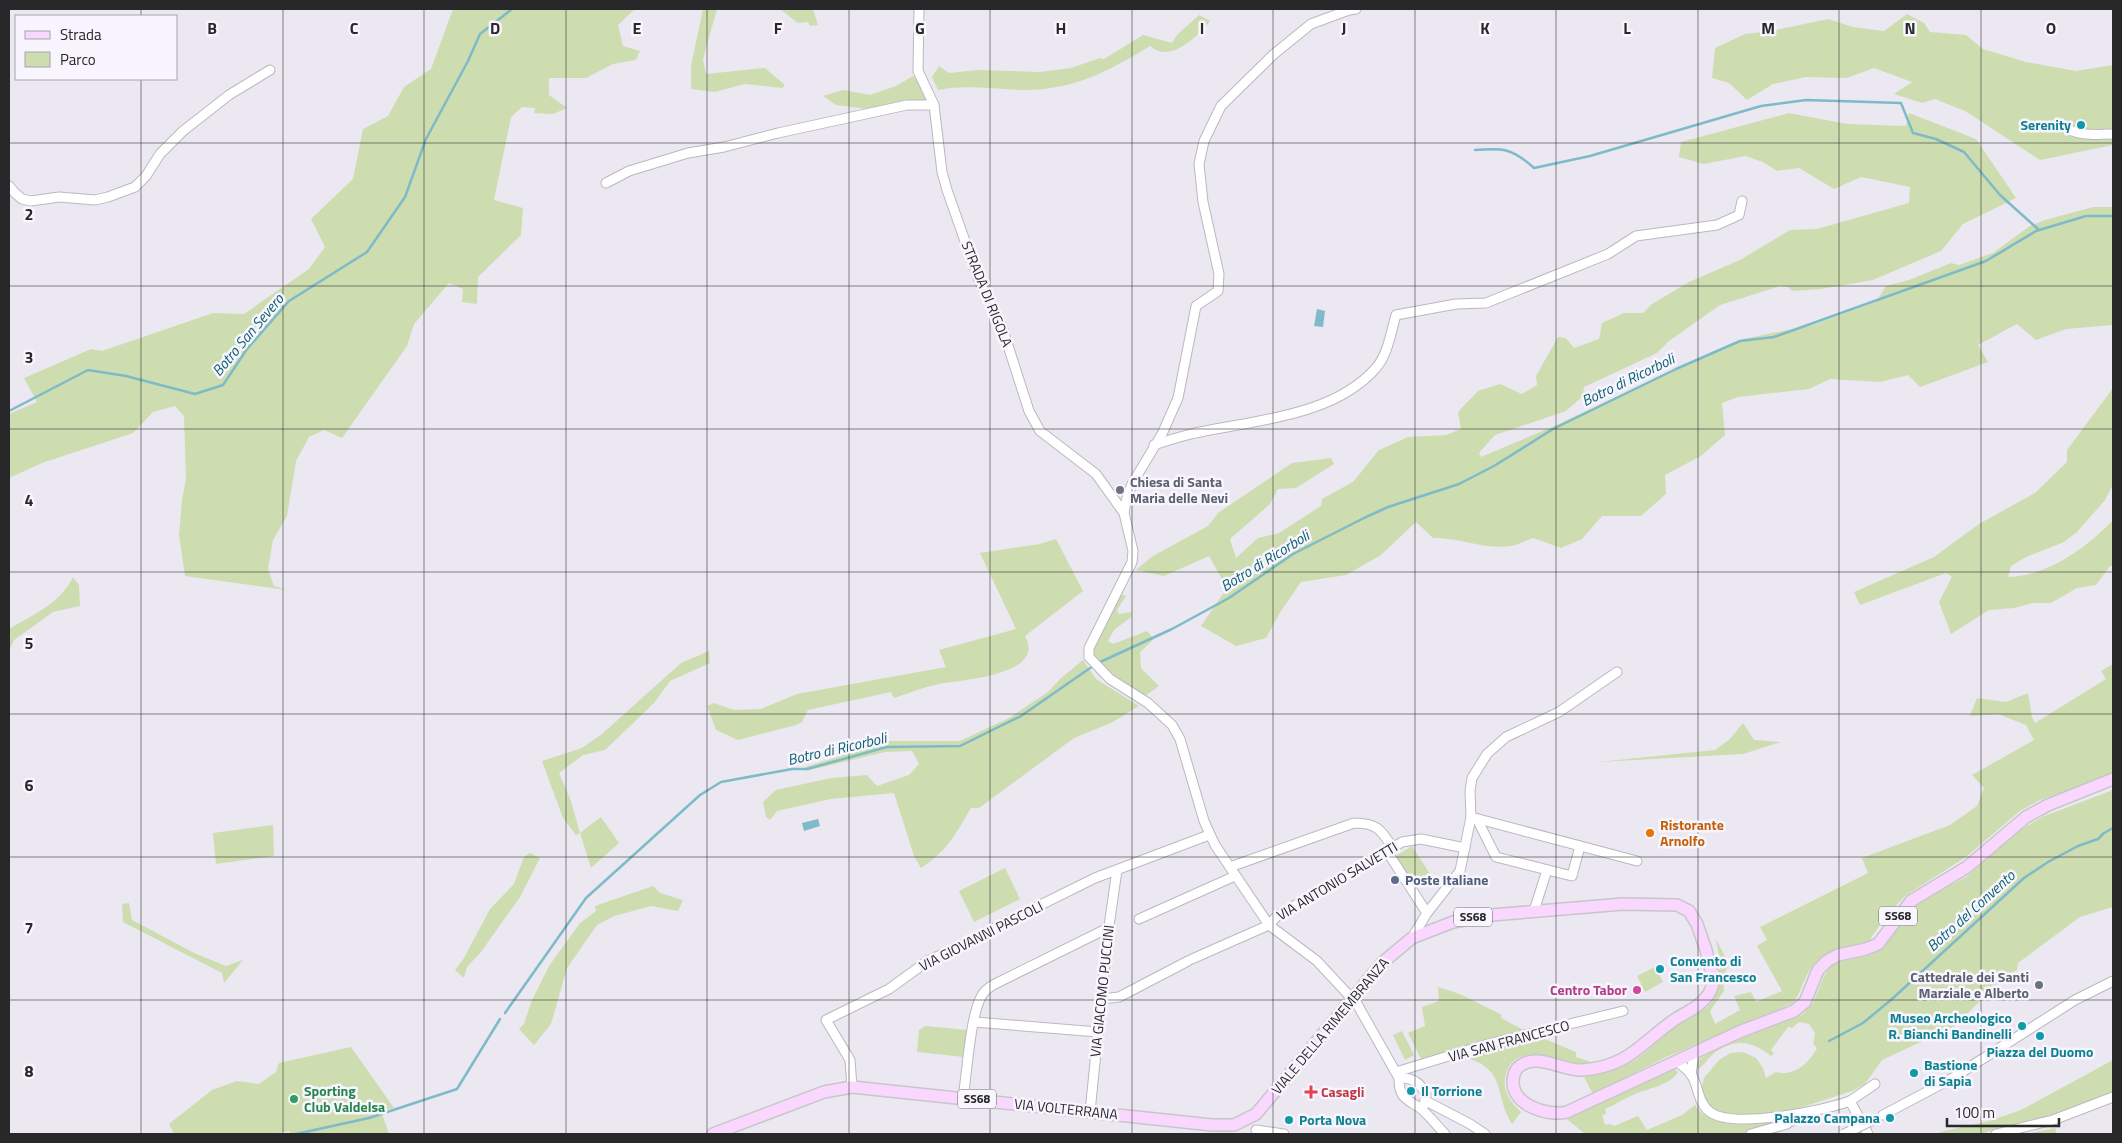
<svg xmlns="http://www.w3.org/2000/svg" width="2122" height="1143" viewBox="0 0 2122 1143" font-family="'Titillium Web',sans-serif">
  <rect width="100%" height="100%" fill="#ebe8f2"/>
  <g fill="#cdddaf">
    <polygon points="453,9 635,9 618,25 623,46 640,51 636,60 613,64 586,78 549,78 549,95 567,108 553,114 534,113 535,108 522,107 511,117 494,200 523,208 521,235 478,277 477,304 462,302 463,289 449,283 414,324 407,346 342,438 324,430 309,437 296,461 287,516 273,540 268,569 274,586 287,590 185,576 179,535 182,500 186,479 184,416 175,406 153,412 133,433 42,463 9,478 9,414 37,402 24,378 91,349 102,351 213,313 244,314 309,269 325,247 311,219 353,179 363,129 388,116 404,87 431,69"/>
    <polygon points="703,9 717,9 703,59 706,74 765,68 785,85 782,88 745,84 715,92 691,89 691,66"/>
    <polygon points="780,9 813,9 818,25 810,26 808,22 798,23"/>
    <polygon points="1907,14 1924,23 1930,32 1966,35 1983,49 2026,62 2076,71 2113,65 2113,145 2040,160 1965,111 1935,99 1922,103 1894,94 1912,82 1874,68 1847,78 1806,77 1773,84 1747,100 1729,83 1712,78 1715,48 1745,34 1771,31 1828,19 1853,27 1884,31"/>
    <path d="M 1199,15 L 1210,21 C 1200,34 1181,52 1165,52 C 1159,52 1154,49 1150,46 C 1111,70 1075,89 1029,90 C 999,90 968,84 938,90 L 932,77 L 939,66 L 949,73 L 978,70 L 1040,72 L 1071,68 L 1100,58 L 1104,59 L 1143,35 L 1172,43 L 1177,35 Z"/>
    <polygon points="913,76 924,89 929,102 875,110 836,105 823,96 843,90 870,95 896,86"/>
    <path d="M 1789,113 L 1847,124 L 1906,126 L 1909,113 L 1976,139 L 2016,198 L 1963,224 L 1941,251 L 1873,280 L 1821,289 L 1792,291 L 1788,287 L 1780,286 L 1720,305 L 1669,341 L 1657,353 L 1584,387 L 1583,396 L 1566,411 L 1495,435 L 1479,453 L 1481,457 L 1552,427 L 1688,363 L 1743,339 L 1813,325 L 1876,302 L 1886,286 L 1909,280 L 1951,263 L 1959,265 L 1993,253 L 2030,226 L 2045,220 L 2093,207 L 2113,207 L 2113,325 L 2066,329 L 2036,340 L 2017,324 L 1978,345 L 1988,362 L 1920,387 L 1908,375 L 1880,382 L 1830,379 L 1809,389 L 1738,397 L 1722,403 L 1725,435 L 1701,456 L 1665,475 L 1666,494 L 1641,516 L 1602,516 L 1582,539 L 1561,548 L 1533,538 C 1526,540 1518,545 1511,546 C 1484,550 1459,537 1433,538 L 1416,522 L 1381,555 L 1346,575 L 1301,582 L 1281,611 L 1266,638 L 1236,646 L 1201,626 L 1227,588 L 1209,556 L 1164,576 L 1136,570 L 1153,556 L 1208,526 L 1218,513 L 1292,463 L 1331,458 L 1334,464 L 1296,488 L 1278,489 L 1270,504 L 1230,539 L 1236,558 L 1258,538 L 1279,533 L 1321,506 L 1322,499 L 1353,482 L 1379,450 L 1408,437 L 1446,435 L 1461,429 L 1458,412 L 1478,391 L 1500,384 L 1522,394 L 1537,385 L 1536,376 L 1558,337 L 1566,338 L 1574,348 L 1599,339 L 1602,323 L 1624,313 L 1643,313 L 1652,304 L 1689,282 L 1740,260 L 1790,230 L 1817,229 L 1909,203 L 1910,187 L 1861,177 L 1834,189 L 1799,168 L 1777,171 L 1763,162 L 1745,156 L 1704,164 L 1679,157 L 1681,142 Z"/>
    <path d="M 2113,388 L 2113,485 L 2105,500 L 2077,532 L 2064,542 L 2026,557 L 2011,566 L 2008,577 C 2046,577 2088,547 2113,520 L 2113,566 L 2110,566 L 2096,585 L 2077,588 L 2051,603 L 2033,603 L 2014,608 L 1989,610 L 1951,634 L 1939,602 L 1952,577 L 1946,573 L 1860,605 L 1854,592 L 1934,557 L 1979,524 L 2035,493 L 2067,462 L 2067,450 Z"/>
    <path d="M 1056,539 L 1083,591 L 1025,636 C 1047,675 962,680 939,684 C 924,687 909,693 894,698 L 891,692 L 808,710 L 802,722 L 796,725 L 738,740 L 716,730 L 707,706 L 714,703 L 734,710 L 761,709 L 797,694 L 946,667 L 939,650 L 1016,629 L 980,553 L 1040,544 Z"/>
    <path d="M 73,577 L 79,585 L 80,606 L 53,612 L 14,640 L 9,651 L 9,629 C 34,614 60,604 73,577 Z"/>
    <polygon points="1117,593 1126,596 1117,610 1119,614 1132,612 1131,617 1114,630 1108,641 1113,644 1147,631 1154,639 1140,652 1141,668 1159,686 1145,696 1107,670 1093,656 1092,650"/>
    <polygon points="709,651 710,663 670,681 654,703 605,750 583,755 559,773 571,801 580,833 601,817 619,843 591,868 580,833 576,835 563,818 542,761 582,748 602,734 681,663"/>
    <path d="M 1083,660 L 1096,679 L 1139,706 L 1111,723 L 1074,738 L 979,808 L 971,808 C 955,835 948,850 921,868 L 914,856 L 894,793 L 831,799 L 777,811 L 770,820 L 766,817 L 763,802 L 776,790 L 831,778 L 867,775 L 877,786 L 909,775 L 919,764 L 912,751 L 885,752 L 806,771 L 805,767 L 889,741 L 960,741 L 1009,718 L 1048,692 L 1060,679 Z"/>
    <path d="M 2113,664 L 2113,772 L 2091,782 L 2040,800 L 2021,810 L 1966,857 L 1905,896 L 1886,916 L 1869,941 C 1842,950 1822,947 1807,975 C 1802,984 1800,994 1793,1003 L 1664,1058 L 1593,1094 L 1584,1077 C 1601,1073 1620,1070 1635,1060 C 1651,1050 1664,1034 1680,1023 C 1691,1015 1707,1012 1714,999 C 1723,980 1721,957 1715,938 L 1730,965 C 1723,971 1723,983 1724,991 L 1710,1011 L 1715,1024 L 1740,1010 L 1734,996 L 1751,992 L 1756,1002 L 1782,991 L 1757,946 L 1767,940 L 1760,927 L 1868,873 L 1862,858 L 1950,825 L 1977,806 L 1984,788 L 1972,775 L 2034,740 L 2026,725 L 1998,714 L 1970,716 L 1977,698 L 2006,702 L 2028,693 L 2032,717 L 2035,723 L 2106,679 L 2101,671 Z"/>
    <polygon points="1743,723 1754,740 1781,742 1743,754 1598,762 1715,750 1730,739"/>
    <path d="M 2113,790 L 2113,907 L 2080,917 L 2018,963 L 2017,970 L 1997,984 L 1955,1026 L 1882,1060 L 1865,1084 L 1852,1091 L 1784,1113 L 1754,1116 L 1720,1113 L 1710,1108 L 1701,1091 L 1704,1078 L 1719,1060 L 1730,1053 L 1743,1052 L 1756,1058 L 1763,1068 L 1766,1078 L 1776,1072 C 1794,1077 1809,1063 1817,1048 L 1813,1044 L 1815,1033 L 1809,1024 L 1799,1022 L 1792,1028 L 1788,1027 L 1771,1050 L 1774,1054 L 1771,1056 C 1751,1040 1733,1038 1712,1055 C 1707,1059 1704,1066 1698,1069 L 1698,1062 L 1701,1058 L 1731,1041 L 1802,1015 L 1813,1003 L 1824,976 L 1830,967 L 1842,961 L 1871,955 L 1882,949 L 1911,909 L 1923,900 L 1966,877 L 2019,831 L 2042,817 Z"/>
    <polygon points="273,825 274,856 216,864 213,833"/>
    <polygon points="1412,846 1430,874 1413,885 1396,856"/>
    <polygon points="530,853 540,858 520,897 481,952 467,967 464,978 455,970 464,958 490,909 514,884 524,857"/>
    <polygon points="1005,868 1020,899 974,922 959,891"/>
    <polygon points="653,886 660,893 683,900 678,911 651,906 614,916 597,925 567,968 551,1024 534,1045 519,1029 524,1024 532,1000 549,966 580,923 596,911 595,906"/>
    <polygon points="129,903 132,920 194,953 226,966 243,960 224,983 222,973 123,922 122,904"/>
    <polygon points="1655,967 1663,982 1645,992 1637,976"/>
    <polygon points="1438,987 1460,994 1502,1015 1501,1018 1527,1032 1422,1061 1408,1033 1425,1026 1422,1007 1439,1001"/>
    <polygon points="926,1026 967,1030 964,1057 917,1052 919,1030"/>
    <polygon points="1402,1031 1414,1055 1405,1060 1393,1035"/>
    <path d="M 1540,1037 L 1576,1052 L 1576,1057 L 1594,1063 C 1587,1064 1581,1065 1574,1064 C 1551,1061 1512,1040 1505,1078 C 1503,1093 1511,1102 1521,1112 L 1512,1124 C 1493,1093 1508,1070 1464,1057 Z"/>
    <polygon points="351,1047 394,1108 381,1111 389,1134 291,1134 289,1131 272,1134 174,1134 169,1124 212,1090 237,1081 259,1084 276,1072 279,1063"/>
    <polygon points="2113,1060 2113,1093 2053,1115 1979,1134 1940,1134 1940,1132 1989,1121 2021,1110"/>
    <path d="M 1675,1069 L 1678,1072 C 1670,1086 1647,1088 1633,1095 C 1623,1099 1615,1105 1605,1109 L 1606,1114 L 1602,1115 L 1605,1125 L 1610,1124 L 1614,1126 L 1638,1116 L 1647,1130 L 1682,1115 L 1695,1105 C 1698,1108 1700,1112 1703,1114 C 1720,1127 1764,1124 1783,1120 L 1784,1123 L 1740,1134 L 1585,1134 L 1567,1119 L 1625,1090 Z"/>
    <polygon points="2055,1128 2057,1134 2026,1134"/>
  </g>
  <g fill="#7ebac8">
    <polygon points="1317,309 1325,311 1323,327 1314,326"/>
    <polygon points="818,819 820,826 804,831 802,823"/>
  </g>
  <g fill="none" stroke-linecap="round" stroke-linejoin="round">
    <g stroke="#7ebac8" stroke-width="2.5">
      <path d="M 1475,150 C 1503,148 1512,148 1534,168 L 1590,156 L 1761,106 L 1806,100 L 1901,103 L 1913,133 L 1936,139 L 1964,152 L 2000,195 L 2039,230"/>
      <polyline points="9,411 88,370 126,376 195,394 223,385 247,349 289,301 367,252 405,197 426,139 468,61 480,34 512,9"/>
      <polyline points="1098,663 1172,629 1229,598 1293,554 1364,518 1388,507 1459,484 1494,466 1553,429 1676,369 1740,341 1774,337 1986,261 2036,231 2086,216 2113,216"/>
      <polyline points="505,1013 586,898 700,795 721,782 792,769 807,769 887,747 960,746 1021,716 1093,666"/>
      <polyline points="1829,1041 1863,1023 1892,999 2024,878 2048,862 2078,846 2098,839 2104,833 2113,828"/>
      <polyline points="296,1134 369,1118 457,1089 500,1019"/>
    </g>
    <polyline stroke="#c4c1ca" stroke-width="9" stroke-dasharray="9 4.5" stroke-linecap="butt" points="1787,1124 1809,1117"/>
    <g stroke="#bbb8c2" stroke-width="11">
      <g id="minor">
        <polyline points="919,9 918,71 934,105 942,172 947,190 978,278 1002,327 1029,411 1040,431 1096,474 1124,513"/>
        <path d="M 1356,9 L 1349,10 L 1311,24 L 1274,54 L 1221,106 L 1204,141 L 1199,164 L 1203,202 L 1219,274 L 1218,291 L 1196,306 L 1178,398 L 1162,434 L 1132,484 L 1126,501 L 1124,513 L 1133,551 L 1132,562 L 1089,648 L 1089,657 L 1110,679 L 1148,703 L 1172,725 L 1180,739 L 1204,821 L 1215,845 L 1269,925 L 1317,961 L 1357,1004 L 1399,1078 C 1399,1098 1405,1098 1420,1108 C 1429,1115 1437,1126 1445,1134"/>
        <path d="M 2057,124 C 2078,136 2090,135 2113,134"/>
        <polyline points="606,183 629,171 688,153 724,147 778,133 907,105 934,105"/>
        <polyline points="9,186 15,193 22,199 31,201 59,197 95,200 108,197 135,187 146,176 160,154 183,131 229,95 270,70"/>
        <path d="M 1154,445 C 1166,441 1179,437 1191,434 C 1251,420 1332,418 1376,368 C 1388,354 1391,332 1396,315 L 1456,304 L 1486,303 L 1608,254 L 1636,236 L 1717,225 L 1739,215 L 1742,201"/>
        <polyline points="1471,817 1637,861"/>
        <polyline points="1477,819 1496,857 1572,876 1580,846"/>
        <polyline points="1386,850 1427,913"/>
        <path d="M 1230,867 L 1354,823 C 1376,823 1381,829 1392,847"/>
        <polyline points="1534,911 1547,870"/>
        <polyline points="1139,919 1235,876"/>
        <polyline points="1412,938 1427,913 1460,871 1471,817 1470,791 1472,778 1487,754 1506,737 1559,712 1617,672"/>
        <polyline points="1192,959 1269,925 1277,916 1402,842 1421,839 1465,848"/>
        <polyline points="1101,999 1119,997 1188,961"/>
        <polyline points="974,1022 1098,1032"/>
        <path d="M 1677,1061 C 1681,1065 1687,1069 1691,1074 C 1699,1086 1697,1102 1710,1112 C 1733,1129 1823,1111 1850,1101 L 1868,1134"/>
        <polyline points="1396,1072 1488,1044 1623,1011"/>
        <polyline points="1691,1075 1694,1053"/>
        <path d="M 1399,1078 C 1412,1077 1421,1083 1426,1095 L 1424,1105"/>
        <polyline points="852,1087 850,1060 826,1020 889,989 929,960 974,940 984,933 1095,878 1209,835"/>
        <path d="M 963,1098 C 967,1073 970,1018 981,997 C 984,991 989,987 995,984 L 1108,928"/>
        <polyline points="1426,1101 1470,1124 1485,1134"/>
        <polyline points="1850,1101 1875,1084"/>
        <polyline points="1090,1112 1108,933 1117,870"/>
        <polyline points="1883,1115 1951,1079 2075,1000 2113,981"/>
        <polyline points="1256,1130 1284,1134"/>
        <polyline points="1751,1134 1787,1124"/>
        <polyline points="1996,1134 2053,1120 2113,1097"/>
      </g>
    </g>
    <g stroke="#c7c7c8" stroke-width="14">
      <g id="major">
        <path d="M 1714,974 C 1713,982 1713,988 1708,995 C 1700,1007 1686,1012 1674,1020 C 1640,1044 1629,1066 1583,1070 C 1564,1072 1542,1054 1523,1064 C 1519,1066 1515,1070 1514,1075 C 1506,1103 1546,1117 1567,1112 L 1739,1032 L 1794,1011 L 1805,1002 L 1818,970 L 1827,961 L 1838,955 L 1866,949 L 1878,944 L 1911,901 L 1967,867 L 2026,817 L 2048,805 L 2113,779"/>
        <polyline points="713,1134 824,1092 852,1087 1212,1125 1234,1125 1256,1114 1382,963 1412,938 1453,922 1492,915 1623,904 1677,905 1689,911 1697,924 1706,950 1713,979"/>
      </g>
    </g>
    <use href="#minor" stroke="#fff" stroke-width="9"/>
    <use href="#major" stroke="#f9d7fe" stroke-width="11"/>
    <g stroke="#bbb8c2" stroke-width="11" stroke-linecap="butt">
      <polyline id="minor-bridge" points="1844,1134 1873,1120"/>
    </g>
    <use href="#minor-bridge" stroke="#fff" stroke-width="9"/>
  </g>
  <path fill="none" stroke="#28272a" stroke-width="1" stroke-opacity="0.55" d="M 141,9 L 141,16M 283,9 L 283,1134M 424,9 L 424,1134M 566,9 L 566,1134M 707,9 L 707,1134M 849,9 L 849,1134M 990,9 L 990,1134M 1132,9 L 1132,1134M 1273,9 L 1273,1134M 1415,9 L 1415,1134M 1556,9 L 1556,1134M 1698,9 L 1698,1134M 1839,9 L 1839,1134M 1981,9 L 1981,1134M 141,79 L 141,1134M 9,143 L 2113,143M 9,286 L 2113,286M 9,429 L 2113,429M 9,572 L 2113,572M 9,714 L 2113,714M 9,857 L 2113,857M 9,1000 L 2113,1000"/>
  <g fill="#0f9aa8" stroke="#f8f5ff" stroke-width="2">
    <circle cx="2081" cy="125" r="5"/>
    <circle cx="1660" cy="969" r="5"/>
    <circle cx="2022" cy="1026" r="5"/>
    <circle cx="2040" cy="1036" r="5"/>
    <circle cx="1914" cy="1073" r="5"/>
    <circle cx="1411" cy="1091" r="5"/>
    <circle cx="1890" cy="1118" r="5"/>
    <circle cx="1289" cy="1120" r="5"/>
  </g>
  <g fill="#6b7280" stroke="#f8f5ff" stroke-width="2">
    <circle cx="1120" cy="490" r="5"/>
    <circle cx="2039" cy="985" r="5"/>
  </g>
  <circle fill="#e8710a" stroke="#f8f5ff" stroke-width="2" cx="1650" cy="833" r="5"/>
  <circle fill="#5c6f8a" stroke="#f8f5ff" stroke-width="2" cx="1395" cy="880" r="5"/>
  <circle fill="#d1479c" stroke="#f8f5ff" stroke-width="2" cx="1637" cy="990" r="5"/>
  <path fill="#e0444e" stroke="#f8f5ff" stroke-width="2" d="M1308.5 1084.5h5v5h5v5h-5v5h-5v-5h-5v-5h5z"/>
  <circle fill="#2e9e5b" stroke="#f8f5ff" stroke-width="2" cx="294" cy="1099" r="5"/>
  <g text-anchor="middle" stroke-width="5" stroke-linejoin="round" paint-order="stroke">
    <g fill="#f8f5ff" stroke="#66656a" stroke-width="1">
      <rect x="1879" y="906.5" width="38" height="19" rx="4"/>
      <rect x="1454" y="907.5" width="38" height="19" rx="4"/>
      <rect x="958" y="1089.5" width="38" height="19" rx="4"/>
    </g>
    <g font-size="12" font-weight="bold" fill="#28272a">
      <text x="1898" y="920">SS68</text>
      <text x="1473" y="921">SS68</text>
      <text x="977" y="1103">SS68</text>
    </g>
    <g font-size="14" font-weight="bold" fill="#0d838f" stroke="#f8f5ff" text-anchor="start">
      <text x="2071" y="130" text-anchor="end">Serenity</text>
      <text x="1670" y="966">Convento di<tspan x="1670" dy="16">San Francesco</tspan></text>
      <text x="2012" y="1023" text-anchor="end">Museo Archeologico<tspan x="2012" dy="16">R. Bianchi Bandinelli</tspan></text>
      <text x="2040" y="1057" text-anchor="middle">Piazza del Duomo</text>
      <text x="1924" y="1070">Bastione<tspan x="1924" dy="16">di Sapia</tspan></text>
      <text x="1421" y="1096">Il Torrione</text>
      <text x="1880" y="1123" text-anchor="end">Palazzo Campana</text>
      <text x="1299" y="1125">Porta Nova</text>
    </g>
    <g font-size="14" fill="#28272a" stroke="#f8f5ff">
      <text transform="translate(987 294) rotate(68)" y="5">STRADA DI RIGOLA</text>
      <text transform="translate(1337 881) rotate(-31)" y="5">VIA ANTONIO SALVETTI</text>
      <text transform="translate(981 936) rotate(-27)" y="5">VIA GIOVANNI PASCOLI</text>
      <text transform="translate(1102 991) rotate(-84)" y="5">VIA GIACOMO PUCCINI</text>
      <text transform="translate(1330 1026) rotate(-50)" y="5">VIALE DELLA RIMEMBRANZA</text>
      <text transform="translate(1509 1041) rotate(-15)" y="5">VIA SAN FRANCESCO</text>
      <text transform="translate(1066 1109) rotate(6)" y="5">VIA VOLTERRANA</text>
    </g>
    <g font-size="14" font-weight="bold" fill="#5b616d" stroke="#f8f5ff" text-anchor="start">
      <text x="1130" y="487">Chiesa di Santa<tspan x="1130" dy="16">Maria delle Nevi</tspan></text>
      <text x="2029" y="982" text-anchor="end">Cattedrale dei Santi<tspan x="2029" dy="16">Marziale e Alberto</tspan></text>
    </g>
    <g font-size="14" font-weight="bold" fill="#c56008" stroke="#f8f5ff" text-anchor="start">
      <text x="1660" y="830">Ristorante<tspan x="1660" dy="16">Arnolfo</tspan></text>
    </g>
    <g font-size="14" font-weight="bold" fill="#4e5e75" stroke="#f8f5ff" text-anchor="start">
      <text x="1405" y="885">Poste Italiane</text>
    </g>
    <g font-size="14" font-weight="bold" fill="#b23c85" stroke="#f8f5ff" text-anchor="end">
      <text x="1627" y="995">Centro Tabor</text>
    </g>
    <g font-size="14" font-weight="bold" fill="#27864d" stroke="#f8f5ff" text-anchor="start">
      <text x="304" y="1096">Sporting<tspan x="304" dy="16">Club Valdelsa</tspan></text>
    </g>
    <g font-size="14" font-weight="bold" fill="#be3a42" stroke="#f8f5ff" text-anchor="start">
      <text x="1321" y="1097">Casagli</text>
    </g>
    <g font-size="15" font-style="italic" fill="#0e6270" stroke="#f8f5ff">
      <text transform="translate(248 335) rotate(-50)" y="5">Botro San Severo</text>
      <text transform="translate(1628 380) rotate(-26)" y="5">Botro di Ricorboli</text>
      <text transform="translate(1265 561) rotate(-32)" y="5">Botro di Ricorboli</text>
      <text transform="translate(837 749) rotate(-13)" y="5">Botro di Ricorboli</text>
      <text transform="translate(1971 911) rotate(-42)" y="5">Botro del Convento</text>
    </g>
  </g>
  <g font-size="16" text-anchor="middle" font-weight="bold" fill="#28272a" stroke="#f8f5ff" stroke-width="5" stroke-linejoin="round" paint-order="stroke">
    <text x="212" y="34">B</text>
    <text x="354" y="34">C</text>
    <text x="495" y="34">D</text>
    <text x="637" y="34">E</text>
    <text x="778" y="34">F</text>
    <text x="920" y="34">G</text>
    <text x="1061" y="34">H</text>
    <text x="1202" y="34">I</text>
    <text x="1344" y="34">J</text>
    <text x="1485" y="34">K</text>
    <text x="1627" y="34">L</text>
    <text x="1768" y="34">M</text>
    <text x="1910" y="34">N</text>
    <text x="2051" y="34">O</text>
    <text x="29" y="220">2</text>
    <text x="29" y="363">3</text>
    <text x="29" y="506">4</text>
    <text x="29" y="649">5</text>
    <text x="29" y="791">6</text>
    <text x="29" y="934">7</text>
    <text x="29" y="1077">8</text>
  </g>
  <rect width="2122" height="1143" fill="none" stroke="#28272a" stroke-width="20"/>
  <rect x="15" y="15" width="162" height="65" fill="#f8f5ff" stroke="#a5a3aa"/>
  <rect x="25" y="31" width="25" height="8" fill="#f9d7fe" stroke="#a5a3aa"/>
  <text x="60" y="40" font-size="15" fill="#28272a">Strada</text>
  <rect x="25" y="52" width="25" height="15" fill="#cdddaf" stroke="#a5a3aa"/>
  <text x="60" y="65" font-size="15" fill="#28272a">Parco</text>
  <path d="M1947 1118v8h112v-8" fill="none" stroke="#28272a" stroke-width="2.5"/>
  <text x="1954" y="1118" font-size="15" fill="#28272a" stroke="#f8f5ff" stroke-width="4" paint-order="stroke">100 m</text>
</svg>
